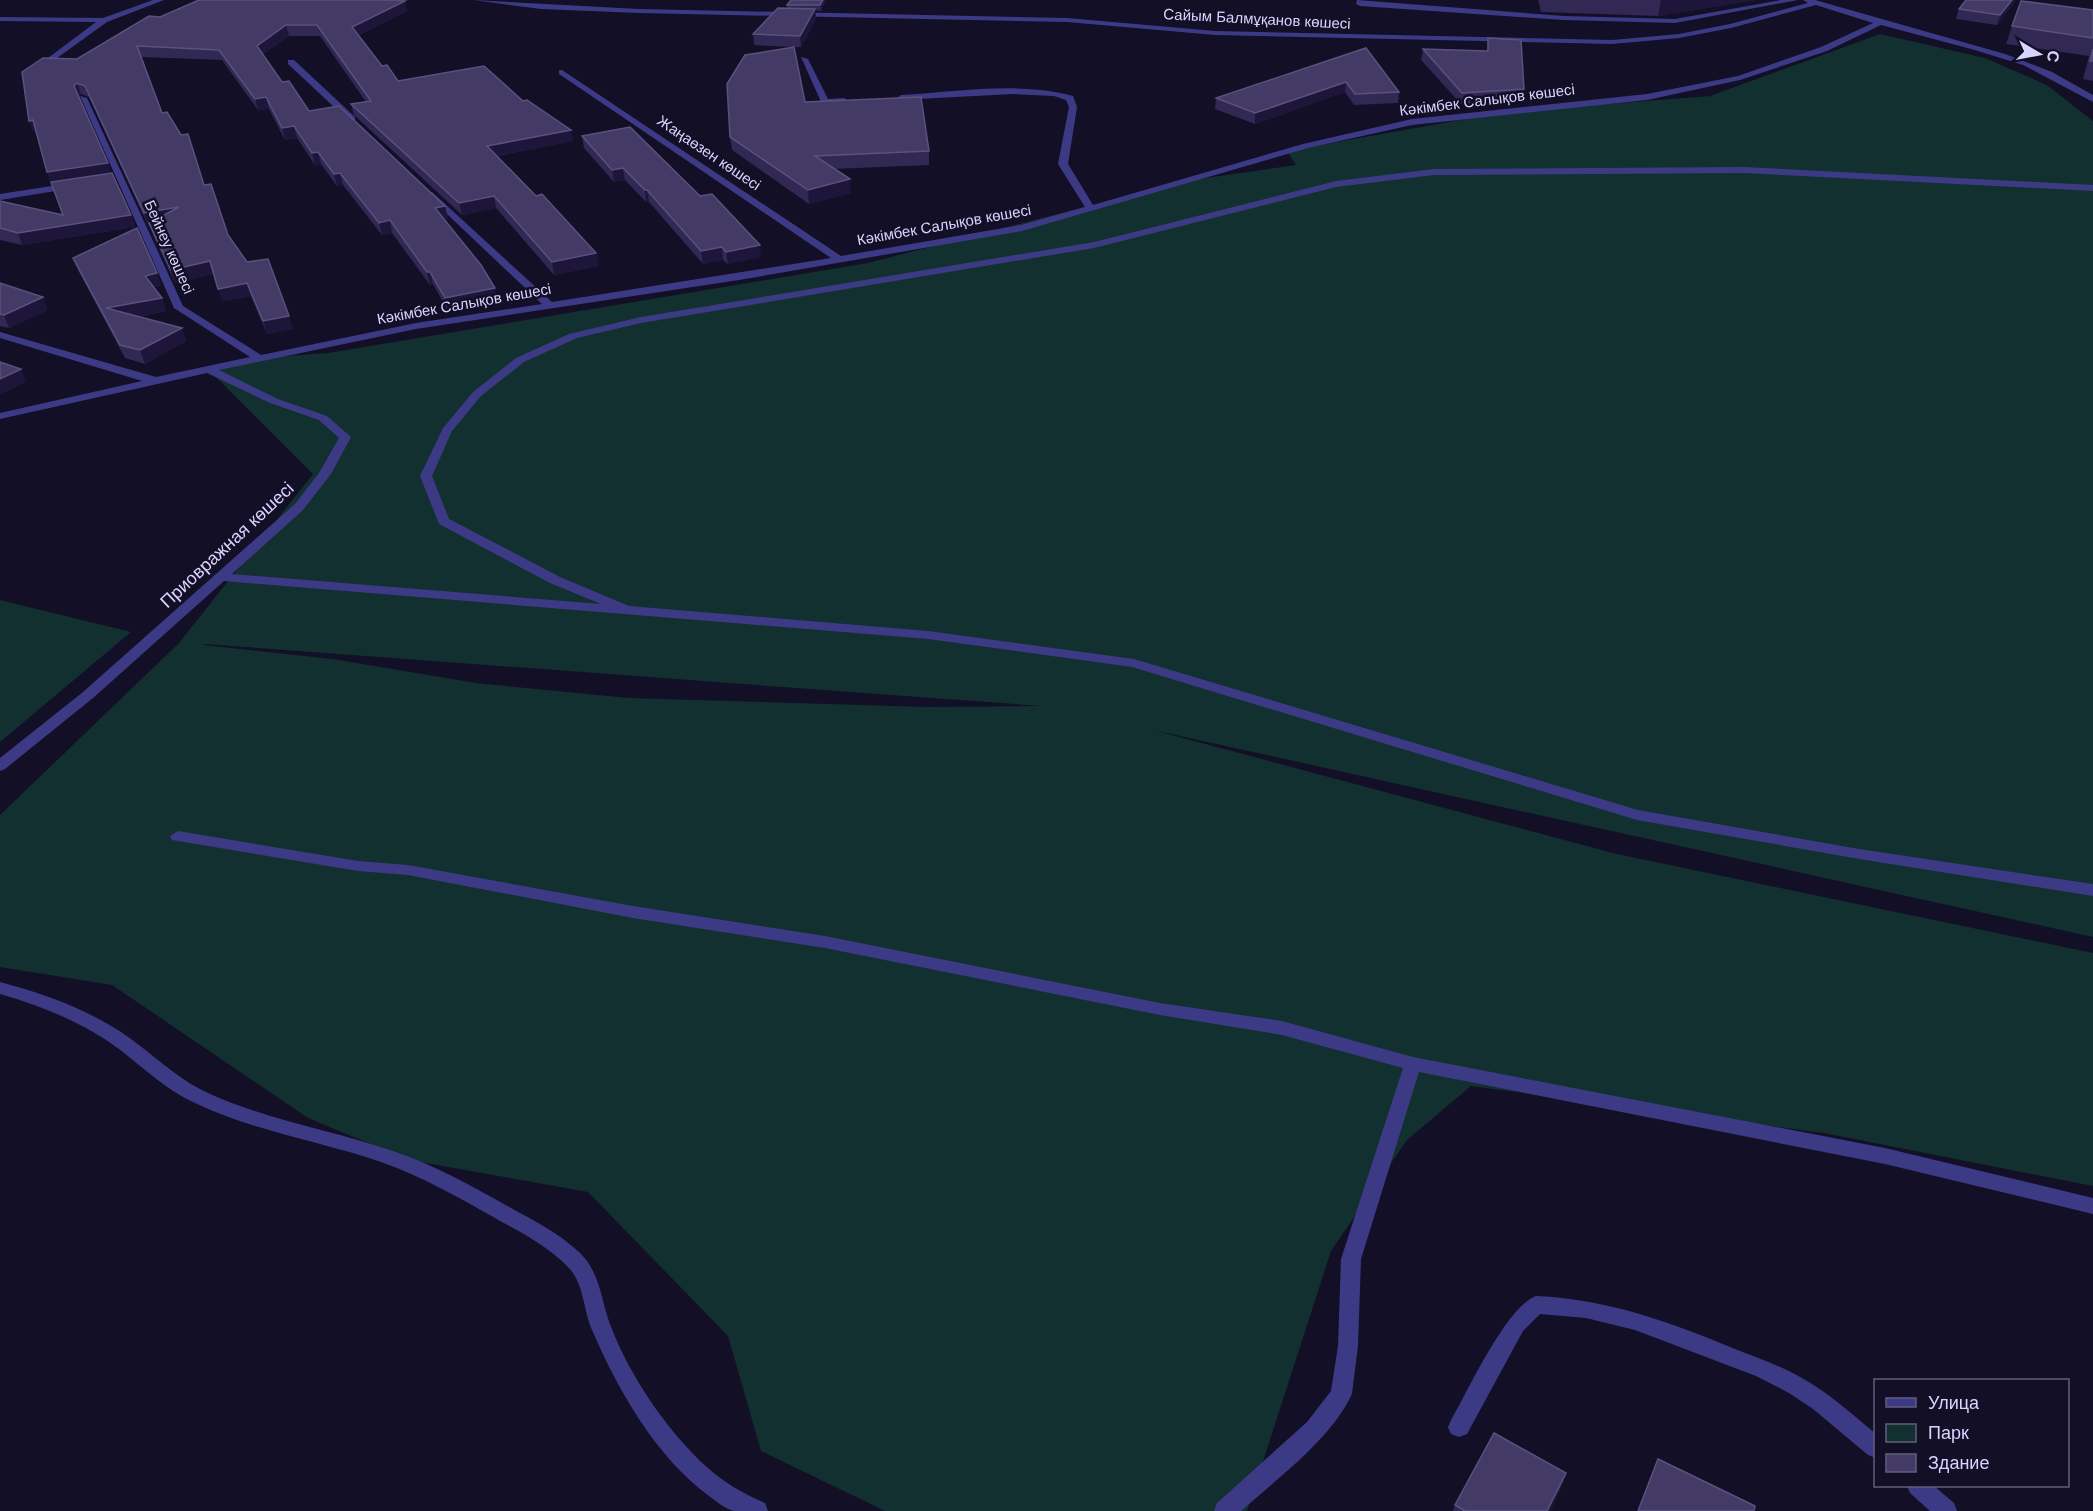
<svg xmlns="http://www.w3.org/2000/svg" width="2093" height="1511" viewBox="0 0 2093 1511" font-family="Arial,sans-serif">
  <rect width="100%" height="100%" fill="#130f26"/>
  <g fill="#12302f" fill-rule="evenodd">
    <path d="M 1880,34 L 1985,58 L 2047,85 L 2093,121 L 2093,937 L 1153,730 L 1617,854 L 2093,953 L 2093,1186 L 1824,1133 L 1471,1086 L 1407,1140 L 1331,1251 L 1247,1511 L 885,1511 L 761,1451 L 728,1336 L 588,1192 L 409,1160 L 308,1118 L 112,985 L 0,967 L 0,815 L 179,643 L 313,474 L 208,369 L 259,358 L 328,353 L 868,263 L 1185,181 L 1296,165 L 1287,151 L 1505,112 L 1710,96 ZM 204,645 L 204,644 L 1040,706 L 927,707 L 629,698 L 476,683 L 333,659 Z"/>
    <polygon points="0,600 131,632 0,742"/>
  </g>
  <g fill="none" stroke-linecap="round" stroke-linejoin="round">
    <g fill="#3d3a85" fill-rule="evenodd">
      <polygon points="153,0 164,0 107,22 39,71 35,69 36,67 96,22 0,21 0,17 103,18"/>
      <path d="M 473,0 L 639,9 L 1067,18 L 1215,31 L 1612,40 L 1679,34 L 1730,24 L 1808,3 L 1803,0 L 1815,0 L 2005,54 L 2052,72 L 2093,95 L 2093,102 L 2023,65 L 1975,50 L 1881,25 L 1827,51 L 1740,80 L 1647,100 L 1412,125 L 1308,148 L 1022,231 L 739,280 L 416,329 L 219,370 L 278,399 L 327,416 L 351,437 L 331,474 L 303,510 L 232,574 L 601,604 L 550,583 L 439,524 L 420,476 L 443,428 L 473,392 L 516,358 L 569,334 L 641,317 L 1094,242 L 1336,181 L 1434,169 L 1744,167 L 2093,185 L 2093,191 L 1744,173 L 1434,175 L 1336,187 L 1094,248 L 641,323 L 577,338 L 524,362 L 481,396 L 452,431 L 432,476 L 449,519 L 560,577 L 629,606 L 928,631 L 1134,659 L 1638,810 L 1859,849 L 2093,884 L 2093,896 L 1859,859 L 1637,820 L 1132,667 L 928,639 L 224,581 L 93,698 L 5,769 L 0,771 L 0,758 L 83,692 L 295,504 L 319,473 L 339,438 L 319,420 L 270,403 L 207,373 L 0,419 L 0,413 L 142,381 L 0,338 L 0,332 L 156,377 L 250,357 L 174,308 L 80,96 L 87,98 L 183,306 L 261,355 L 416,323 L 542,304 L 429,197 L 429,193 L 432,192 L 552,302 L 831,258 L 559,74 L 559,70 L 562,70 L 841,256 L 1021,225 L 1085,207 L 1058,164 L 1069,107 L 1066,100 L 1054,96 L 1013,94 L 898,100 L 897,98 L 901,95 C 957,92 1018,81 1073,96 L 1077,107 L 1068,164 L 1093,205 L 1303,144 L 1412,119 L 1647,94 L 1738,76 L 1821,47 L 1873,23 L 1816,5 L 1731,28 L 1679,38 L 1612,44 L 1215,35 L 1067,22 L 639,13 L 541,9 Z"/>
      <polygon points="1357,0 1564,16 1675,19 1781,0 1798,0 1675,23 1564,20 1360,6 1356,4"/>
      <polygon points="801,57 808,59 828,99 844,98 848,101 847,103 822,104"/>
      <polygon points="288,60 294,60 355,117 355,121 349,121 288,64"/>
      <polygon points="71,183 76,186 74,188 0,200 0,194"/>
      <path d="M 178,831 L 358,861 L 408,865 L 633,906 L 825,936 L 1160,1003 L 1282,1021 L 1413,1057 L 1885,1148 L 2093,1198 L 2093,1214 L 1885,1164 L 1419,1072 L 1361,1259 L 1358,1346 L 1352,1394 C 1331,1439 1278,1478 1241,1511 L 1214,1511 L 1217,1503 L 1307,1422 L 1331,1391 L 1338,1346 L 1341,1259 L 1403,1068 L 1282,1035 L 1160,1015 L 825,948 L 633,918 L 408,875 L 358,871 L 172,840 L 170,836 Z"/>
      <path d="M 0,982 C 42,993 84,1008 121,1032 C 150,1051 175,1078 208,1093 C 267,1120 332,1130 393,1151 C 435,1165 473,1187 511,1208 C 535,1221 560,1234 580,1253 C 600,1272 601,1300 610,1324 C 629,1376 672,1439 715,1474 C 730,1486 747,1495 765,1503 L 768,1511 C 758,1511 744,1511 734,1511 C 725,1509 716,1501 709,1496 C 655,1456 618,1390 592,1330 C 583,1309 584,1283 568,1267 C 547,1245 520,1232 495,1218 C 458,1197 421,1176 381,1162 C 319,1141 254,1131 195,1103 C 166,1090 144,1068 119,1049 C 84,1023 42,1006 0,994 Z"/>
      <path d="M 1536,1296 C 1607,1299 1670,1322 1735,1349 C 1758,1358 1781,1366 1802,1378 C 1829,1393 1852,1414 1876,1434 L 1876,1458 L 1868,1455 L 1813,1409 L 1789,1393 L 1756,1376 L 1635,1330 L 1586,1318 L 1540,1314 L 1523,1331 L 1467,1434 L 1459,1437 L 1451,1434 L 1448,1427 L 1451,1420 C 1468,1391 1506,1307 1536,1296 Z"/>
      <polygon points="1907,1486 1934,1486 1954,1503 1957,1511 1930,1511 1910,1493"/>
    </g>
  </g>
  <g fill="#312854">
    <polygon points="791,0 826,0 821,11 815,10 816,19 801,47 794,47 805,102 929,151 929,165 834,169 851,193 809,204 732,150 730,137 794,47 754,45 753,34 787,8 787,5"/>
    <polygon points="1538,0 1756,0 1658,16 1541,12"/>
    <polygon points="1966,0 2015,0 2014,3 1997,25 1956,19 1959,9"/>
    <polygon points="405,1 407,11 359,35 382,66 398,81 523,101 571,130 573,141 497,156 536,196 596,253 598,266 554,275 496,208 462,215 354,115 351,104 366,102 320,36 289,36 263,54 282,82 309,111 445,206 448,218 444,219 498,301 448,311 433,284 430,285 392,233 382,235 343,185 337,186 321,164 315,165 297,138 285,140 269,109 258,110 222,60 141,57 162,113 204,185 228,235 293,329 267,334 251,296 222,301 214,274 175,283 153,235 150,225 148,225 89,97 81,94 79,96 111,174 131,215 135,227 22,245 0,240 0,201 63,215 47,172 36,132 33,132 77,59 160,17"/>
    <polygon points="2093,10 2093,81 2083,79 2089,56 2006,44 2012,26"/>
    <polygon points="1488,38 1524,89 1522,101 1461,104 1421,60 1423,49 1487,51"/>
    <polygon points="1366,48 1399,92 1398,103 1354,105 1345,92 1255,124 1215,109 1216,98"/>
    <polygon points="582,136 761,257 728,264 723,260 703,264 649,202 646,202 625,180 614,182 584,148"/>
    <polygon points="73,258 157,273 161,286 154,287 162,298 166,311 138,317 182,328 186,341 145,364 125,358 78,270"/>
    <polygon points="0,283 48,310 9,328 0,326"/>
    <polygon points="1566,1473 1561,1488 1550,1511 1453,1511 1455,1505"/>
  </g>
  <g fill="#1d163a">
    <polygon points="823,0 826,0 821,11 820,5"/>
    <polygon points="1661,0 1756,0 1658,16"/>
    <polygon points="2012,0 2015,0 2014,3 1997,25 2000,15"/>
    <polygon points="405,1 407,11 355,37 352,27"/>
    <polygon points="815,9 816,19 801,47 800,36"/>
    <polygon points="286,25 289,36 260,56 257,46"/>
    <polygon points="1346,82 1345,92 1255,124 1255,113"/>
    <polygon points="77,83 81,94 78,97 74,86"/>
    <polygon points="266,97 269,109 258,110 255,99"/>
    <polygon points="33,120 37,132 33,132 29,121"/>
    <polygon points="294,126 297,138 285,140 282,128"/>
    <polygon points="571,130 573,141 489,157 487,146"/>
    <polygon points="318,152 321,164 315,165 312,153"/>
    <polygon points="108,163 112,175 51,184 47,172"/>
    <polygon points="623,168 625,180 614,182 612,170"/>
    <polygon points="340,173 343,185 337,186 334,174"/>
    <polygon points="850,179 851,193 809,204 808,190"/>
    <polygon points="645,190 647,190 649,202 646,202"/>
    <polygon points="494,196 496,208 462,215 459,203"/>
    <polygon points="445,206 448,218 438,220 435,208"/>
    <polygon points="179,207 183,219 148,225 144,213"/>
    <polygon points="131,215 135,227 22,245 18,233"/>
    <polygon points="390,220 392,233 382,235 379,223"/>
    <polygon points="760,245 761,257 728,264 726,252"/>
    <polygon points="722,247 723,260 703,264 701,251"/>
    <polygon points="596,253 598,266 554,275 552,262"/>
    <polygon points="210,261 214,274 175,283 171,270"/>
    <polygon points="427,272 430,272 433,284 430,285"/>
    <polygon points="157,273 161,286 149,288 145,276"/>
    <polygon points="247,283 251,296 222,301 218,289"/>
    <polygon points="495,288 498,301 448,311 445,298"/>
    <polygon points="43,297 48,310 9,328 4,315"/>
    <polygon points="162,298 166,311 110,322 106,308"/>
    <polygon points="289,316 293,329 267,334 263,321"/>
    <polygon points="182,328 186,341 145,364 140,350"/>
    <polygon points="21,369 26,382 0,395 0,379"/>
    <polygon points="1566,1473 1561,1488 1550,1511 1547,1511"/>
  </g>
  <g fill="#433a66" stroke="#5a527e" stroke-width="1.5">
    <polygon points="199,0 397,0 405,1 352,27 382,66 387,65 398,81 484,66 523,101 527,100 571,130 487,146 536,196 542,194 596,253 552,262 494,196 459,203 351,104 371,101 317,25 286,25 257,46 282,82 289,81 309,111 339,106 445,206 435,208 481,265 495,288 445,298 430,272 427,272 390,220 379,223 340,173 334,174 318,152 312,153 294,126 282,128 266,97 255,99 219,50 137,46 162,113 167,112 181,135 188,134 204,185 211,184 228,235 247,262 268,259 289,316 263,321 247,283 218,289 210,261 171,270 149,223 179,207 144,213 85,86 77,83 74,86 108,163 47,172 33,120 29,121 22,72 43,58 77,59 149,16 160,17"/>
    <polygon points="791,0 823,0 820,5 787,5"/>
    <polygon points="1966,0 2012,0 2000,15 1959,9"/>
    <polygon points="2021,1 2093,10 2093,38 2012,26"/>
    <polygon points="778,8 815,9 800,36 753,34"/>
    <polygon points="1488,38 1521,40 1524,89 1462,93 1423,49 1488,51"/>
    <polygon points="794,47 805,102 921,97 929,151 815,156 850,179 808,190 730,137 727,84 745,55"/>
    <polygon points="1366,48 1399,92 1355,94 1346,82 1255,113 1216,98"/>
    <polygon points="2093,49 2093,61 2090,61"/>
    <polygon points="630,127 700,196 712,194 760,245 726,252 722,247 701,251 647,190 645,190 623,168 612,170 582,136"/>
    <polygon points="112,173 131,215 18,233 0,228 0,201 63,215 51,182"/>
    <polygon points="137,228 157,273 145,276 162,298 106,308 182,328 140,350 120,345 73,258"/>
    <polygon points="0,283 43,297 4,315 0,314"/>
    <polygon points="0,362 21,369 0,379"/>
    <polygon points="1494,1433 1566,1473 1547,1511 1465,1511 1455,1505"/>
    <polygon points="1658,1459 1755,1506 1754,1511 1638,1511"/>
  </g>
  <g text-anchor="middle" stroke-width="5" stroke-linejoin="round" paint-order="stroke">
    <g font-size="15" fill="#d9d4ff" stroke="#130f26">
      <text transform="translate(1257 19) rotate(3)" y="5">Сайым Балмұқанов көшесі</text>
      <text transform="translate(1487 100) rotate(-7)" y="5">Кәкімбек Салықов көшесі</text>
      <text transform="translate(709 153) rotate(34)" y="5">Жаңаөзен көшесі</text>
      <text transform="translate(944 225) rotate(-10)" y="5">Кәкімбек Салықов көшесі</text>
      <text transform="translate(169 247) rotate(66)" y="5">Бейнеу көшесі</text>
      <text transform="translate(464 304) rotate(-10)" y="5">Кәкімбек Салықов көшесі</text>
    </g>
    <g font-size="18" fill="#d9d4ff" stroke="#130f26">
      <text transform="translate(227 545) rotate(-43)" y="6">Приовражная көшесі</text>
    </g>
  </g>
  <rect x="1874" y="1379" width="195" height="108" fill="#130f26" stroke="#625e7d" stroke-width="1.5"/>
  <rect x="1886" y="1398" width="30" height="9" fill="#3d3a85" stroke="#625e7d" stroke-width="1.5"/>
  <text x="1928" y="1409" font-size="18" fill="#d9d4ff">Улица</text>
  <rect x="1886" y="1424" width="30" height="18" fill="#12302f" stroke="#625e7d" stroke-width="1.5"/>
  <text x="1928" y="1439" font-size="18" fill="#d9d4ff">Парк</text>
  <rect x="1886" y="1454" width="30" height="18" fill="#433a66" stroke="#625e7d" stroke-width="1.5"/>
  <text x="1928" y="1469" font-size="18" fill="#d9d4ff">Здание</text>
  <g transform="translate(2039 54) rotate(100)" stroke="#130f26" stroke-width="4.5" paint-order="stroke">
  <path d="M0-4.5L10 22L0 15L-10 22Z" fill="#d9d4ff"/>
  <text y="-9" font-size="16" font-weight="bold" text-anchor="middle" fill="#d9d4ff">С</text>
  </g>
</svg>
